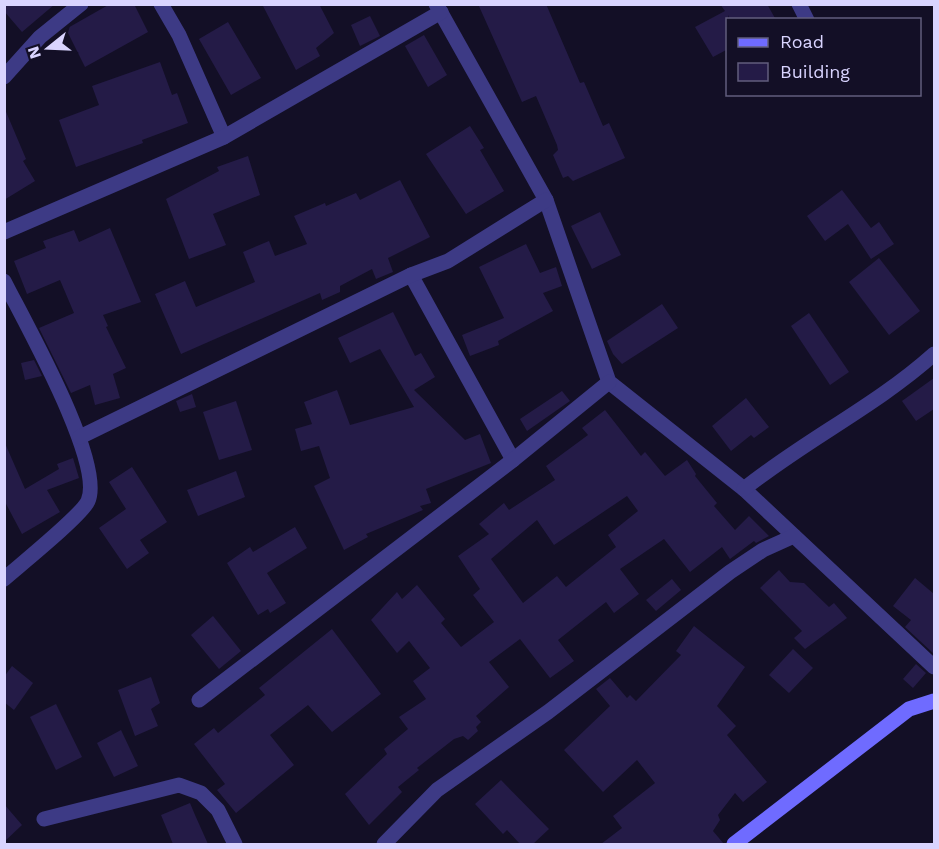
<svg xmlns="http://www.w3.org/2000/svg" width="939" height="849" viewBox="0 0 939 849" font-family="'Work Sans',sans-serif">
  <rect width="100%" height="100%" fill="#130f26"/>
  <g fill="#241b47" fill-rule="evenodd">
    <polygon points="4,4 55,4 22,32 4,11"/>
    <polygon points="110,4 134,4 148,32 85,67 66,29"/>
    <polygon points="262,4 319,4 334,33 316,48 320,56 296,70"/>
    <polygon points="478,4 546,4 580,83 584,82 603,126 609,123 625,158 573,181 568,176 563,178 553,155 558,150 557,145 536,96 522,102"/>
    <polygon points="720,4 767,4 776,20 730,20 728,15 728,49 713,57 695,27 725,11"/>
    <polygon points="370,16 380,36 360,46 351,25"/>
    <polygon points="228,22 261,78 231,95 199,39"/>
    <polygon points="424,35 447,75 428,87 405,46"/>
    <polygon points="160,62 172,95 177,93 188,123 142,140 143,143 76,167 59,120 99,105 92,86"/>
    <polygon points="4,107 26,159 23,161 35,181 4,200"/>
    <polygon points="470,126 484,148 480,150 504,191 466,214 426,154"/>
    <polygon points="248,156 260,195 213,214 226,245 189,259 166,199 219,171 217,167"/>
    <polygon points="400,180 430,237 388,258 393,272 376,279 372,269 340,286 340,292 322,300 320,293 181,354 155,294 185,281 196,307 255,282 243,252 269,241 275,256 307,244 294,216 325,203 326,206 356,193 360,200"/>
    <polygon points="842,190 871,228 879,222 894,244 871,259 848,224 825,241 807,216"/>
    <polygon points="600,212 621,255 592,269 571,226"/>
    <polygon points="110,228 141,302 103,315 108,326 106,327 126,368 113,374 120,398 95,405 90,385 71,393 39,328 74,313 60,280 27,294 14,261 46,248 43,241 74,230 79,242"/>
    <polygon points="526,244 540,273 556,267 562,286 543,293 553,311 498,341 499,345 470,356 462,335 504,318 479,267"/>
    <polygon points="879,258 920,311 889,335 849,282"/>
    <polygon points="662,304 678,328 622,364 613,354 607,341"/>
    <polygon points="393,312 415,356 421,353 435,377 414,390 465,440 480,434 491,463 426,489 431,503 420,506 423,510 366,534 368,537 344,550 314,486 330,478 319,446 301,451 295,429 312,424 304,402 337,390 350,425 414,407 380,349 350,363 338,338"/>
    <polygon points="809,313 849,372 830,385 791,326"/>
    <polygon points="34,360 42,376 25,380 21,363"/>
    <polygon points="934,378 934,409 916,421 902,401"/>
    <polygon points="562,391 570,401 527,431 520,419"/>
    <polygon points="192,394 196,407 180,412 176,401"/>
    <polygon points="746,398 769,427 754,438 751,435 731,451 712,426"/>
    <polygon points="236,401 252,450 219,460 203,412"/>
    <path d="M 605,410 L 641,456 L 645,452 L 665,476 L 687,460 L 696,474 L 695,476 L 717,503 L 714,506 L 735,530 L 749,516 L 769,536 L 756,543 L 754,541 L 730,559 L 722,547 L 690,572 L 664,539 L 620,569 L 639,594 L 614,613 L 606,602 L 558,640 L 574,661 L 550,678 L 520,639 L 489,662 L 509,687 L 476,716 L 481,722 L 476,727 L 478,731 L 468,740 L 463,736 L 454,739 L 417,768 L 419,770 L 398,787 L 402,792 L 369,825 L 345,794 L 387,754 L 384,749 L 408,729 L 399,717 L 426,699 L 413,681 L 430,668 L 409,641 L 397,653 L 371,620 L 397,592 L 402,599 L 417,585 L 445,619 L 441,623 L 461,647 L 494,622 L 473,595 L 480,589 L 458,556 L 489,534 L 479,524 L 504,503 L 509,510 L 555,480 L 546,466 L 588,435 L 582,428 ZM 627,496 L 638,511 L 608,535 L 616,547 L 566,587 L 557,576 L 523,603 L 491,559 L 537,520 L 554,545 Z"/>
    <polygon points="4,441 25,489 59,469 57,464 73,458 79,478 47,490 60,512 22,534 4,500"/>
    <polygon points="132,467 167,522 140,540 149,553 127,569 99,528 126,509 109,482"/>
    <polygon points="236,471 245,497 198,516 187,490"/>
    <polygon points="295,527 307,548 267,573 286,603 270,613 268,609 258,615 227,563 250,547 253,552"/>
    <polygon points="779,570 790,582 804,583 829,607 834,603 847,618 805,649 794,638 802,631 760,588"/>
    <polygon points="915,578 934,594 934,654 905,627 911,620 893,606"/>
    <polygon points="672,579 681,590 656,611 646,600"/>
    <polygon points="213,616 241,651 219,669 191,635"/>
    <polygon points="694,626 745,667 717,706 736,726 727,735 767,782 743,802 735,793 718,815 720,820 713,831 724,844 601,844 622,828 613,816 655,783 637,760 603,792 564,750 610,706 596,689 610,678 627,698 630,695 636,701 681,655 676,651"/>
    <polygon points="332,629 381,694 332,732 308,705 270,735 294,765 236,813 217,790 225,784 194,744 214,728 218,733 265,695 259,688"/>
    <polygon points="793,649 813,668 789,693 769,675"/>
    <polygon points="916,664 926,673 913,688 903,679"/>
    <polygon points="12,666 33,683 14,710 4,702 4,677"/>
    <polygon points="151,677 160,703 151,709 158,726 135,736 118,690"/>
    <polygon points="56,704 82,757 56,770 30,717"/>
    <polygon points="121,730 138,766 114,777 97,743"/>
    <polygon points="501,780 549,829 533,844 520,844 507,830 503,834 475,804"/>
    <polygon points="190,803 195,815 208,844 173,844 161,815"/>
    <polygon points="4,804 22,825 4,842"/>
  </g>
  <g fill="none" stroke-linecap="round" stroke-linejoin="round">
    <g stroke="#3d3a85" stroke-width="15">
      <polyline points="161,4 179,35 224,137"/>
      <polyline points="436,4 546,200 609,382 744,489 934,667"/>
      <polyline points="799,4 807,20"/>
      <polyline points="4,77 40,37 81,4"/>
      <polyline points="4,232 224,137 441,12"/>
      <polyline points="411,275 513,460"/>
      <path d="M 4,281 C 24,321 105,463 88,501 C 82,515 20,565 4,579"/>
      <polyline points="80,437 411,275 448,261 546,200"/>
      <path d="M 744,489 C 805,440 876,406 934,354"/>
      <polyline points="199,700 513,460 609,382"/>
      <polyline points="44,819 179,785 201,793 218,810 235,844"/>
      <polyline points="384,844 437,790 548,712 730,572 763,550 794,536"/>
    </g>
    <polyline stroke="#6f6bff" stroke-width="15" points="734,844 909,709 934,701"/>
  </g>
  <rect width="939" height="849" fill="none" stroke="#d9d4ff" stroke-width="12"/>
  <rect x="726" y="18" width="195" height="78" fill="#130f26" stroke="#625e7d" stroke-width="1.5"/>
  <rect x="738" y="38" width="30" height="9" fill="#6f6bff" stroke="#625e7d" stroke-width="1.5"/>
  <text x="780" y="48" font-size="18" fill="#d9d4ff">Road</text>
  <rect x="738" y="63" width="30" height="18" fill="#241b47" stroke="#625e7d" stroke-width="1.5"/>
  <text x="780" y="78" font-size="18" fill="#d9d4ff">Building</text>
  <g transform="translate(48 48) rotate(252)" stroke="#130f26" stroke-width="4.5" paint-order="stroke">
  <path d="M0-4.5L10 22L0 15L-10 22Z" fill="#d9d4ff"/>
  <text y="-9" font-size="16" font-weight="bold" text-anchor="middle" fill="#d9d4ff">N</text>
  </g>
</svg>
